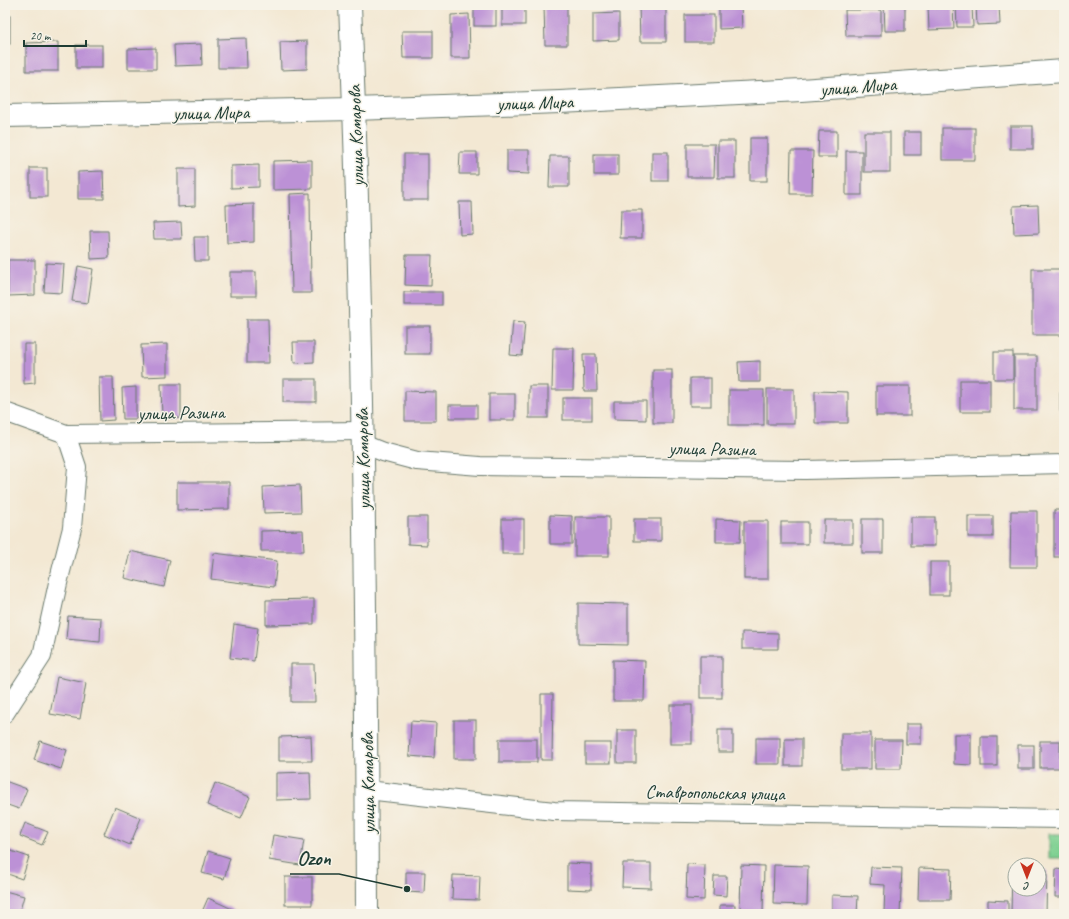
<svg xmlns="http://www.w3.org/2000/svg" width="1069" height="919" viewBox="0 0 1069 919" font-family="Caveat,sans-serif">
  <rect width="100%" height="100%" fill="#f7f3e8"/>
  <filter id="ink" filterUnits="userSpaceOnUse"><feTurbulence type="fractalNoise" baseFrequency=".025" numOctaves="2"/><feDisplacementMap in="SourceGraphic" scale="8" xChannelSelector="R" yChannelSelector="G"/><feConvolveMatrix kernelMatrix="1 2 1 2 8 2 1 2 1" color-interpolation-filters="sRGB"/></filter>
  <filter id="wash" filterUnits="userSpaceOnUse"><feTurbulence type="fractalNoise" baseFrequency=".012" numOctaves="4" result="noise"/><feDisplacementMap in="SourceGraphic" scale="16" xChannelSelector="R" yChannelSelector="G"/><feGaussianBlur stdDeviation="0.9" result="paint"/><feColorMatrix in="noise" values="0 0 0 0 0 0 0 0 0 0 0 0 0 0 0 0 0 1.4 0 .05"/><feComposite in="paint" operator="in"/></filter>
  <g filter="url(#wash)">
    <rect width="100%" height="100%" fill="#f3e8d3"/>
    <rect fill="#7ed091" stroke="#4e8662" x="1049" y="834" width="15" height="24"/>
    <g id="blocks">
      <g fill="#bc91d6">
        <rect x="474" y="5" width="22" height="21"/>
        <rect x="502" y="5" width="23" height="20"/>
        <polygon points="544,5 567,5 567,45 545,45"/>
        <polygon points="639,5 666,5 666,42 640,42"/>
        <polygon points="719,5 741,5 742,28 719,29"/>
        <polygon points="884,5 905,5 905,31 885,31"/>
        <polygon points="928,5 953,5 954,29 929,30"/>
        <polygon points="956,5 972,5 973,27 957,27"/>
        <polygon points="976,5 999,5 1000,24 977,25"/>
        <polygon points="845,10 881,10 881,36 846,36"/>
        <polygon points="619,13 619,40 593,41 593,14"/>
        <polygon points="469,14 470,58 451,58 451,15"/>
        <rect x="685" y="15" width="29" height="27"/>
        <rect x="5" y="16" width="5" height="28"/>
        <polygon points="402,31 433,31 433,58 403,58"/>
        <polygon points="246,38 247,68 218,68 218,39"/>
        <polygon points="307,41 307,69 281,70 280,42"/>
        <polygon points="58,42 58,71 26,71 26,43"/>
        <polygon points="201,44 202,65 175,66 174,45"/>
        <rect x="76" y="45" width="26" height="23"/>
        <polygon points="156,48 156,69 128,69 128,49"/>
        <rect x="1010" y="126" width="23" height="23"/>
        <rect x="942" y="128" width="33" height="32"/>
        <polygon points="819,131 837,131 837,157 818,157"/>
        <rect x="864" y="132" width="26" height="40"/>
        <rect x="904" y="132" width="17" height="23"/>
        <rect x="750" y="138" width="17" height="43"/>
        <rect x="718" y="141" width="17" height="37"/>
        <polygon points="687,144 715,144 714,177 687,177"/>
        <polygon points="507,150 529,150 529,174 507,173"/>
        <polygon points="791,151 813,151 812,194 790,194"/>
        <rect x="846" y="151" width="16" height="44"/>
        <polygon points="460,152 477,152 477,174 459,174"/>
        <rect x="652" y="152" width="16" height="29"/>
        <rect x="404" y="154" width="24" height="46"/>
        <rect x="594" y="154" width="24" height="21"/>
        <polygon points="550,156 569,156 569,187 549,187"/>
        <polygon points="312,160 312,189 273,190 273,161"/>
        <polygon points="259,165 259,187 231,188 231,166"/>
        <rect x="30" y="168" width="17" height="29"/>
        <polygon points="178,169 195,169 195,206 178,207"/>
        <polygon points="103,171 104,199 78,199 78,172"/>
        <polygon points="310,193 311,293 292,293 290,194"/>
        <polygon points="459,202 472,202 473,234 460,235"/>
        <polygon points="254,204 254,242 227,243 226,205"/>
        <polygon points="1038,205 1039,233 1014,234 1013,206"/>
        <polygon points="621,210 642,210 642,238 620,238"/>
        <polygon points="181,222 182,239 154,239 153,223"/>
        <polygon points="90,231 108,231 109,258 91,259"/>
        <polygon points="194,237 208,237 208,261 195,261"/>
        <polygon points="406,255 432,255 431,286 405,285"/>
        <polygon points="8,260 35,260 35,295 8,296"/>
        <polygon points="46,263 64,264 62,293 44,292"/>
        <polygon points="78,266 93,269 88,303 72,301"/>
        <rect x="1032" y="269" width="32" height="66"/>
        <rect x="230" y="272" width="26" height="24"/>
        <rect x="404" y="292" width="38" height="13"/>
        <polygon points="247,319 268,319 269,363 247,363"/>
        <polygon points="513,321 525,322 522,356 510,355"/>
        <rect x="405" y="326" width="25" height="28"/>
        <polygon points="293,342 314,342 314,362 294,363"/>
        <polygon points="24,344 35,344 35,383 24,384"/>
        <polygon points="167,344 167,376 142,377 141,345"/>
        <polygon points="553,348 574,348 573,390 552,390"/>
        <rect x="994" y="352" width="19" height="27"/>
        <polygon points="583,354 596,354 597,391 584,391"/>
        <rect x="1014" y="356" width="23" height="54"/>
        <polygon points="760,361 760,382 739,382 738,362"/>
        <rect x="653" y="370" width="19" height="53"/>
        <polygon points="99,377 113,377 114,420 100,421"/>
        <rect x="690" y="378" width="21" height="28"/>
        <rect x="283" y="379" width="33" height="23"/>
        <rect x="960" y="380" width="30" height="32"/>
        <polygon points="161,384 181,384 181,418 162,419"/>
        <rect x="529" y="386" width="19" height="32"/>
        <rect x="876" y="386" width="34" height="30"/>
        <polygon points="136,387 136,419 123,419 122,388"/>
        <rect x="767" y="389" width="27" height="35"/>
        <rect x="729" y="390" width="35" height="35"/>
        <polygon points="405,391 436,392 436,421 405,421"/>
        <polygon points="815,391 848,392 848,423 815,423"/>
        <rect x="1060" y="392" width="4" height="19"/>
        <rect x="489" y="394" width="26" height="26"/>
        <rect x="563" y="398" width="29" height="22"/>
        <polygon points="614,401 646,401 646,420 614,419"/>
        <rect x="449" y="405" width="28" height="13"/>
        <polygon points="177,482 229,482 229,509 177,510"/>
        <polygon points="300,485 301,512 264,513 263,487"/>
        <rect x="1054" y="510" width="10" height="47"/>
        <polygon points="1011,511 1037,511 1037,567 1010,567"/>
        <polygon points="550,515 572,516 572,544 550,544"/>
        <rect x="968" y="516" width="25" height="21"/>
        <polygon points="408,517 427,517 427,545 408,544"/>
        <rect x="575" y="517" width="34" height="39"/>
        <rect x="911" y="517" width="24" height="29"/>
        <rect x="502" y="519" width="22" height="35"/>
        <rect x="634" y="519" width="27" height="22"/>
        <polygon points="716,519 741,520 740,542 716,542"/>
        <rect x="862" y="519" width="21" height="34"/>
        <rect x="824" y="520" width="29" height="23"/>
        <rect x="744" y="521" width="24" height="58"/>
        <rect x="781" y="522" width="27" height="22"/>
        <polygon points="303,530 304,551 261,551 261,531"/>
        <polygon points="130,551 170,560 164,587 124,578"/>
        <polygon points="214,553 277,561 274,587 211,579"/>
        <rect x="930" y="562" width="19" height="33"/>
        <polygon points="314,599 314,624 266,625 266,600"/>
        <polygon points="578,603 628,604 628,645 578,644"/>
        <polygon points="68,616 101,618 100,642 66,639"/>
        <polygon points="234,624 258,628 254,661 230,658"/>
        <polygon points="742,632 778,633 778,649 742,649"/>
        <rect x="700" y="656" width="22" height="42"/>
        <polygon points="613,660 645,661 644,701 613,701"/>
        <polygon points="291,664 314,664 315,702 291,702"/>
        <polygon points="57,677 86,683 80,719 50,714"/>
        <polygon points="541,694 553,694 552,760 541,760"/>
        <rect x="670" y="705" width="22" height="39"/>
        <rect x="454" y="720" width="22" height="39"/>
        <polygon points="411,721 436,723 434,758 409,756"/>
        <rect x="906" y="724" width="15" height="20"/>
        <rect x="617" y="730" width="19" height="33"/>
        <rect x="718" y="730" width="15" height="22"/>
        <rect x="841" y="733" width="30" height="36"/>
        <polygon points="954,734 971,734 971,765 954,764"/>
        <polygon points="311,736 312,761 279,761 279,737"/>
        <rect x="981" y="737" width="16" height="29"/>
        <rect x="756" y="738" width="24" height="26"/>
        <rect x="499" y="739" width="38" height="23"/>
        <rect x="785" y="739" width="17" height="27"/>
        <polygon points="875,740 902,740 901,769 875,769"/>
        <polygon points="40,741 67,750 61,769 34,760"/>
        <rect x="1040" y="741" width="20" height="27"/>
        <rect x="585" y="743" width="26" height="20"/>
        <rect x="1018" y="745" width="16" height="24"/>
        <polygon points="310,772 311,799 276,800 276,773"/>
        <polygon points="5,781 27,789 19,809 5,804"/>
        <polygon points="215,783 250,797 241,818 207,805"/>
        <polygon points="115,807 141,818 130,845 104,834"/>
        <polygon points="25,823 48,832 42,845 20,836"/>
        <polygon points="273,835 304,840 300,865 269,860"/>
        <polygon points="5,849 29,857 22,879 5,873"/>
        <polygon points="208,851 230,858 224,879 202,873"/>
        <polygon points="567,863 591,864 591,890 567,889"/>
        <polygon points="623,863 651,863 651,888 622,887"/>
        <polygon points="687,864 705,865 704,900 686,899"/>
        <polygon points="741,865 764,866 763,913 740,913"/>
        <polygon points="774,865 808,866 807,905 773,904"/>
        <polygon points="871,867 902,868 900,914 884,914 885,885 870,884"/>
        <polygon points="919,868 951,869 950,900 918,900"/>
        <polygon points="1012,869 1015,869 1015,889 1039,889 1039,869 1047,870 1046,914 1011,914"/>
        <polygon points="1056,869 1064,870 1064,897 1055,897"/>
        <polygon points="406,872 425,872 424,893 406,892"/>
        <polygon points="453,875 480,876 479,900 452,899"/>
        <polygon points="714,876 727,876 726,896 713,895"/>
        <rect x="285" y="877" width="27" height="28"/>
        <polygon points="5,891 24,896 19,914 5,911"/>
        <polygon points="832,895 858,896 857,914 832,914"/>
        <polygon points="208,898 241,913 241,914 201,914"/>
        <polygon points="988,900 1008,901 1008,914 988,914"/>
        <rect x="720" y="905" width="15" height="9"/>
      </g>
    </g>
  </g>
  <g filter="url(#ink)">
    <use href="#blocks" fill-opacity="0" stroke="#69796c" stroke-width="1"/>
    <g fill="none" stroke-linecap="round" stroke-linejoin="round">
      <g stroke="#69796c" stroke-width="20">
        <g id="street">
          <polyline points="5,412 66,434 362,431"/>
          <polyline points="363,444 383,452 417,461 480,466 805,470 1064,464"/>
          <polyline points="5,713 42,656 58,583 72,528 77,467 66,434"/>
          <polyline points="367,790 554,811 1064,819"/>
        </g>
      </g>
      <g stroke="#69796c" stroke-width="24">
        <g id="secondary">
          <path d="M 350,5 C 363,308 366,611 367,914"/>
          <polyline points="5,116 354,109 560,102 801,90 1064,71"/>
        </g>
      </g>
      <use href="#street" stroke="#fff" stroke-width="18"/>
      <use href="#secondary" stroke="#fff" stroke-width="22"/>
    </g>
  </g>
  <g text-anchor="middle" stroke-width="3" stroke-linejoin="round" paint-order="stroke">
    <g font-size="19" fill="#1f3d34" stroke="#f7f3e8">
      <text transform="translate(858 86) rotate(-4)" y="7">улица Мира</text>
      <text transform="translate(535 102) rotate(-2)" y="7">улица Мира</text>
      <text transform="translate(211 112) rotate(-1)" y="7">улица Мира</text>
      <text transform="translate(355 136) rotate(-92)" y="7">улица Комарова</text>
      <text transform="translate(181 412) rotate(-1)" y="7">улица Разина</text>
      <text transform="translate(712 448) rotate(1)" y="7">улица Разина</text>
      <text transform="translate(362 459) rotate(-91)" y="7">улица Комарова</text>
      <text transform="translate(367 783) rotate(-91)" y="7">улица Комарова</text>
      <text transform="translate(715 792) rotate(1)" y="7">Ставропольская улица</text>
    </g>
  </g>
  <path fill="none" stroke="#1f3d34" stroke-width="1.5" d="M407 889L339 874H290"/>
  <circle fill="#1f3d34" stroke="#f7f3e8" stroke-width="1.5" cx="407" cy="889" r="4"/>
  <g font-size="20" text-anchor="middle" font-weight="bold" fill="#1f3d34" stroke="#f7f3e8" stroke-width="3" stroke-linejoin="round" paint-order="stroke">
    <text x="314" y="865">Ozon</text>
  </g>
  <rect width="1069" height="919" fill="none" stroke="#f7f3e8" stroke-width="20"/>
  <g transform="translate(1027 877) rotate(180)"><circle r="19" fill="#f7f3e8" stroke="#a1aaa0"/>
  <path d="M0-3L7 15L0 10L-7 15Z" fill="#c8321e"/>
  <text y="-6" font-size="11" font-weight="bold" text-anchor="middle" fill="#1f3d34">С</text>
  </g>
  <path d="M24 40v6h62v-6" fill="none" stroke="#1f3d34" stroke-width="2"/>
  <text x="30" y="40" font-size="12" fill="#1f3d34" stroke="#f7f3e8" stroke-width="3" paint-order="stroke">20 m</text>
</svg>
